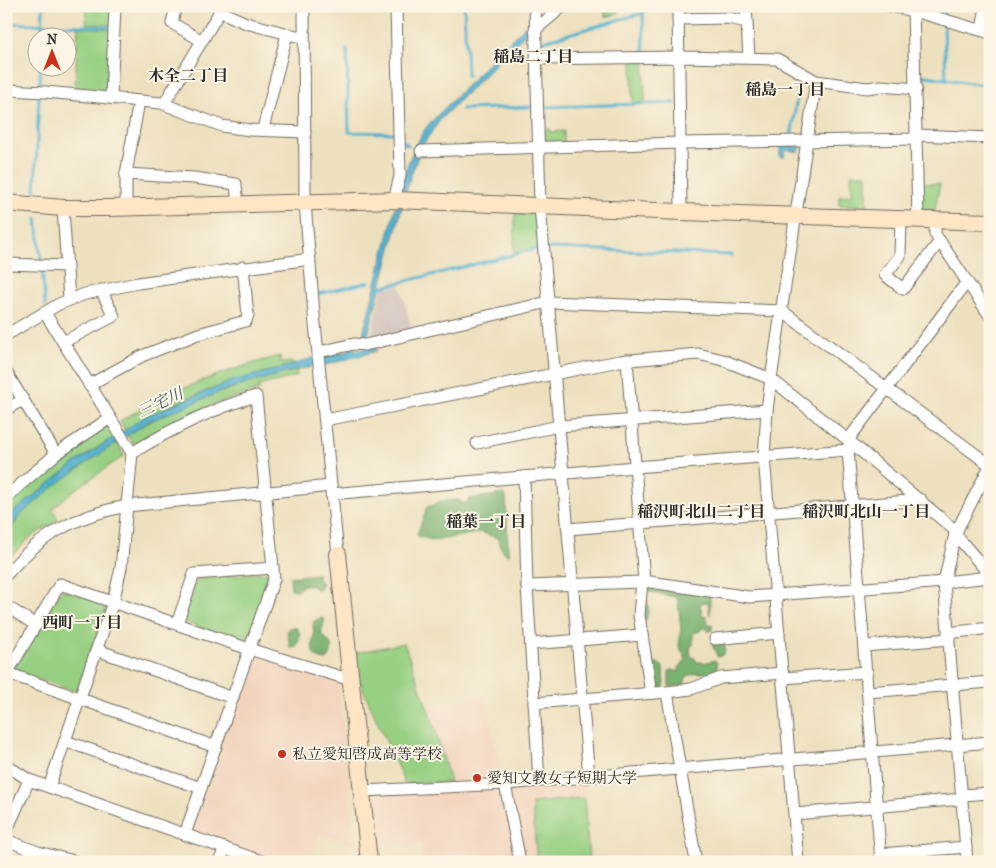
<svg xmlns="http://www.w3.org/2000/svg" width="996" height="868" viewBox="0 0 996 868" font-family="'IM FELL French Canon','Noto Serif JP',serif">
  <rect width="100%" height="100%" fill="#fcf5e5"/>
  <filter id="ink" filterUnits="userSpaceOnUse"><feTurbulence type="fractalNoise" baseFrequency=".02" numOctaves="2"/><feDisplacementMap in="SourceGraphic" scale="10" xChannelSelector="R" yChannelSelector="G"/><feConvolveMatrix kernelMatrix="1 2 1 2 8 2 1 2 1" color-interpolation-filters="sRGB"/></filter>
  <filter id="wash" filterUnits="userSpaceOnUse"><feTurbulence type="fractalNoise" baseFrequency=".0096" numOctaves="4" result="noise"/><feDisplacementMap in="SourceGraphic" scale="20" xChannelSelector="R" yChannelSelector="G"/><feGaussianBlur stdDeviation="1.12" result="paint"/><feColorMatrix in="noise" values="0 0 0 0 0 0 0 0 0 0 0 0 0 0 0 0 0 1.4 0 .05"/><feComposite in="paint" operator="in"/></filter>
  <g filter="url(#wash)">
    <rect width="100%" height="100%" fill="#ede0be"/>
    <g fill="#f2d4be">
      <polygon points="252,656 271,662 272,659 338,682 355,844 320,834 309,862 281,862 194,831 192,827"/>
      <polygon points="485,694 502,774 513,787 585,781 592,862 421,862 422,845 374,846 370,796 452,790 434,726 427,711"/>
    </g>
    <polygon fill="#cfc0ba" points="400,285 412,330 370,341 382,289"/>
    <g fill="#98d083" stroke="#627e57">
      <polygon points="87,6 112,6 112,25 86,24"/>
      <polygon points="605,6 618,6 618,14 605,17"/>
      <polygon points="78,27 111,29 107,93 75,90"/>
      <polygon points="632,60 644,60 645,103 633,103"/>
      <polygon points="550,129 550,132 564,131 564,144 542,142 542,130"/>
      <polygon points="851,174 867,174 867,206 839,205 839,196 852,195"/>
      <polygon points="921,183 940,184 935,211 922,210"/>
      <polygon points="515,214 535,214 538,218 540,247 514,253"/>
      <path d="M 280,356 L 281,363 L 291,362 L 296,364 C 239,380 175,397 125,430 L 120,421 C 170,391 224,370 280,356 Z"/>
      <path d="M 297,370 L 297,376 L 259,386 L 259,390 C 228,399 198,409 170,425 C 160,430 142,444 132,443 L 127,435 C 179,402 238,386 297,370 Z"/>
      <polygon points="105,427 107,427 113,437 74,464 6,518 6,503 47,466"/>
      <path d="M 117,442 L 124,456 L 73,491 L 53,508 L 58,520 L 32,536 L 6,561 L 7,528 C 14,526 17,523 19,516 L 57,484 Z"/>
      <polygon points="267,572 270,575 248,641 244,643 185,622 183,618 196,581 199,579"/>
      <polygon points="65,590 104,604 106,607 77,690 74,691 17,672 15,667 61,591"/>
      <polygon points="404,643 434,726 450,782 405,784 356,673 355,653"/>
      <polygon points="584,798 589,862 537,862 532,803"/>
    </g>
    <g fill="#7ab271" stroke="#526e4e">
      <polygon points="504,494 506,496 508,547 509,555 508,556 502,550 497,538 481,532 435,541 418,536 417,534 425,514 426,508 441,501 458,500 460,501 461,503 467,503 469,499"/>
      <polygon points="318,574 318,579 322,583 318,590 310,585 304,585 297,590 291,589 290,577"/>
      <path d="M 648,583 L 710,595 L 710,615 L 708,602 L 700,603 L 702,616 L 707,617 L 708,624 L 712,625 L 712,630 L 709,632 L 706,628 L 702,628 L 700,631 L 693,633 L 693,645 L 690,647 L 691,657 L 695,658 L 696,662 L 701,662 L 703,663 L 715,660 L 717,663 L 717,674 C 708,672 695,672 686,677 L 684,685 L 671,687 L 669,686 L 669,671 L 672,670 L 679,672 L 679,668 L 686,659 L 679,646 L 681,630 L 678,600 L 675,597 L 646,591 L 645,599 C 650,606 648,613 646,620 L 643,620 L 644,587 Z"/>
      <path d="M 321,618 L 325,619 L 321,633 L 330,643 L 332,649 L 329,658 L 326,660 C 309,658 312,647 314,634 C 314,629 312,626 314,621 Z"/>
      <polygon points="294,627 297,628 300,635 297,645 294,648 290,648 287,630 289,628"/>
      <path d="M 724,641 C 726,648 726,656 717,657 L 716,651 L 713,648 L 713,642 Z"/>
      <polygon points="658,663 663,667 664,687 654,688 651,665"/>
    </g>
    <g fill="#51b1cf" stroke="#3e6e7d">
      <path d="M 526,25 L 530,29 L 440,120 L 422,146 L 409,181 L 367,338 L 363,334 C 372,297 382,261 391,225 C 400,190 407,153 429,124 Z"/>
      <polygon points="780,146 801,146 799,152 788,150 784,154 785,157 780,157"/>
      <path d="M 376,346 L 377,351 L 326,365 L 313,365 L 308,368 L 296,370 L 228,389 L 149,421 L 101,453 L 57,484 L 19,516 C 16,524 12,525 6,529 L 6,518 L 74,464 L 146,416 L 232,381 L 296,364 L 315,357 L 346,352 L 351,348 L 359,350 Z"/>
    </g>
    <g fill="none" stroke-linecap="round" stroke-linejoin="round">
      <g stroke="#51b1cf" stroke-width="3">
        <polyline points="464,6 467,74 468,76"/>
        <polyline points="643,6 644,55"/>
        <polyline points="944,14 946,6"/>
        <polyline points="6,23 110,27"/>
        <polyline points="944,25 946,79"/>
        <polyline points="42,38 43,6"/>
        <polyline points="540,42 643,13"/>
        <polyline points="347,50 349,132 395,133"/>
        <polyline points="920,75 990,86"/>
        <polyline points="40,86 40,68"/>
        <polyline points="542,107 675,103"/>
        <polyline points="462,109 531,107"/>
        <polyline points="791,138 800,76"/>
        <polyline points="404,142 408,145"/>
        <polyline points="35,192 39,95"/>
        <polyline points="37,218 41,260"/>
        <polyline points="549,248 732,255"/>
        <polyline points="42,268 45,305"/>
        <polyline points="378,288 540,248"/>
        <polyline points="318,294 369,282"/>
      </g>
    </g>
  </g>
  <g filter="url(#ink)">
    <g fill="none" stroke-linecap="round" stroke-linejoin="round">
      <g stroke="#6f6a5e" stroke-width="13">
        <g id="street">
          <polyline points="176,6 172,23 202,41"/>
          <polyline points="304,6 305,203 314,314 338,554"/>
          <polyline points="535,6 540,206 589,777"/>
          <polyline points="678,6 681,212"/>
          <polyline points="746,6 749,58"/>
          <polyline points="889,6 914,11 990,33"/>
          <polyline points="913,6 918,220"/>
          <polyline points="219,11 246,23 304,38"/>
          <polyline points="678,19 728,18 747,22"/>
          <polyline points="535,30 563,6"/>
          <polyline points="982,30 986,6"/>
          <polyline points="536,59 679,57 777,59 816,81 867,88 881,86 916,89"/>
          <polyline points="6,90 46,92 161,103 222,126 250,130 305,132"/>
          <polyline points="111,98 115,6"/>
          <polyline points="164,104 223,6"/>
          <polyline points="263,129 287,34"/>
          <polyline points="916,135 990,138"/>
          <polyline points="421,151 680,143 917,139"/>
          <polyline points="126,174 139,101"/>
          <polyline points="394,200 400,176 396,6"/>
          <polyline points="63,208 69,300"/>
          <polyline points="126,208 126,174 194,178 236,184 238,206"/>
          <polyline points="901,219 900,256 885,275 903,289 940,241"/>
          <polyline points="935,220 935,234 990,316"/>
          <polyline points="6,264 67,266"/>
          <polyline points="45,313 132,453 121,568 113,602 49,787"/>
          <polyline points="6,335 59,304 85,294 138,283 310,259"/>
          <polyline points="63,342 114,316 101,290"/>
          <polyline points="319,352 354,344 365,345 548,302 782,311 990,465"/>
          <polyline points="627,360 644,581 642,582 639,615 651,693"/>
          <polyline points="6,372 56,454"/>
          <polyline points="89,385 142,356 198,334 246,321 248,315 243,267"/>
          <polyline points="6,409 23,400"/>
          <polyline points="325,420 619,361 698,354 723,360 771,379 848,440 957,532"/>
          <polyline points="848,440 967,282"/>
          <polyline points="477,443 559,426 767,410"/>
          <polyline points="850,444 848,450 881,862"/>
          <path d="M 132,453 C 171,429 211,409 256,396 L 273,568 L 194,574 L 177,624"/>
          <polyline points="524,477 527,586 539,781"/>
          <polyline points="331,494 635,467 848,450"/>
          <polyline points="6,497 56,454 110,418"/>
          <polyline points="568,529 921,500"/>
          <polyline points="955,534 990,575"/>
          <path d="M 6,575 C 41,534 75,516 127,506 L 331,486"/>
          <polyline points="644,581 749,597 944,582 990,577"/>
          <polyline points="527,586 642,582"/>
          <polyline points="6,606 36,625"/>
          <polyline points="948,633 990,628"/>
          <polyline points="715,639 779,633"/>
          <polyline points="531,644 642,635"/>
          <polyline points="864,646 949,639"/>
          <polyline points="97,650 233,698"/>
          <polyline points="7,673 216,747"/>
          <polyline points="6,675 60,584 249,649 351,680"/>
          <polyline points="783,678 867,672"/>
          <polyline points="667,692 696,862"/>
          <polyline points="868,692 990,682"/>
          <polyline points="534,703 667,692 691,689 721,678 783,673"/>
          <polyline points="65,741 201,788"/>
          <polyline points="6,765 29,780 264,862"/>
          <polyline points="505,784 520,862"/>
          <polyline points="362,791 506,784 990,742"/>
          <polyline points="962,795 990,793"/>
          <polyline points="795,814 962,799"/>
          <polyline points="6,832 29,780"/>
          <polyline points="185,834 274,579 273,568"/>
          <polyline points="6,840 38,852 78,862"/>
          <polyline points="881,854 966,847"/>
          <polyline points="219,862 225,848"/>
          <polyline points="798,862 764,457 767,410 771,379 816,81"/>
          <polyline points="967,862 944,582 955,534 990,466"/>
        </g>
      </g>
      <g stroke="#6f6a5e" stroke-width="18">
        <g id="secondary">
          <polyline points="6,203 63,208 109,208 395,200 681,212 990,222"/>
          <polyline points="338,554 369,862"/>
        </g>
      </g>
      <use href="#street" stroke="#fff" stroke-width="11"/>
      <use href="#secondary" stroke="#fde5c5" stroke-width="16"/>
    </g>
  </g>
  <g fill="#c8321e" stroke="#fcf5e5" stroke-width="2">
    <circle cx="282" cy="754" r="5"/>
    <circle cx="477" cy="778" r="5"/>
  </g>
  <g text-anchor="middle" stroke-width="4" stroke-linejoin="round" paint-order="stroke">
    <g font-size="15" fill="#2b2b2b" stroke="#fcf5e5" text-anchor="start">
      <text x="292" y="759">私立愛知啓成高等学校</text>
      <text x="487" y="783">愛知文教女子短期大学</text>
    </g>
    <g font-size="16" font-weight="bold" fill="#2b2b2b" stroke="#fcf5e5">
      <text x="533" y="62">稲島二丁目</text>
      <text x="188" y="81">木全二丁目</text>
      <text x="785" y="95">稲島一丁目</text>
      <text x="701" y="517">稲沢町北山二丁目</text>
      <text x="866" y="517">稲沢町北山一丁目</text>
      <text x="486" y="527">稲葉一丁目</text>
      <text x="82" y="628">西町一丁目</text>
    </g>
    <g font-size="16" font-style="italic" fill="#385a64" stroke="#fcf5e5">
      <text transform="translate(160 402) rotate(-25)" y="6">三宅川</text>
    </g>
  </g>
  <rect width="996" height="868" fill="none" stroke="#fcf5e5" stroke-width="25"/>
  <g transform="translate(52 52)"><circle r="24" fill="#fcf5e5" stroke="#a8a49b"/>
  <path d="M0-4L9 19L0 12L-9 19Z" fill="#c8321e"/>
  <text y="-8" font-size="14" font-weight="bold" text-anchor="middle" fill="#2b2b2b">N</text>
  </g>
</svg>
